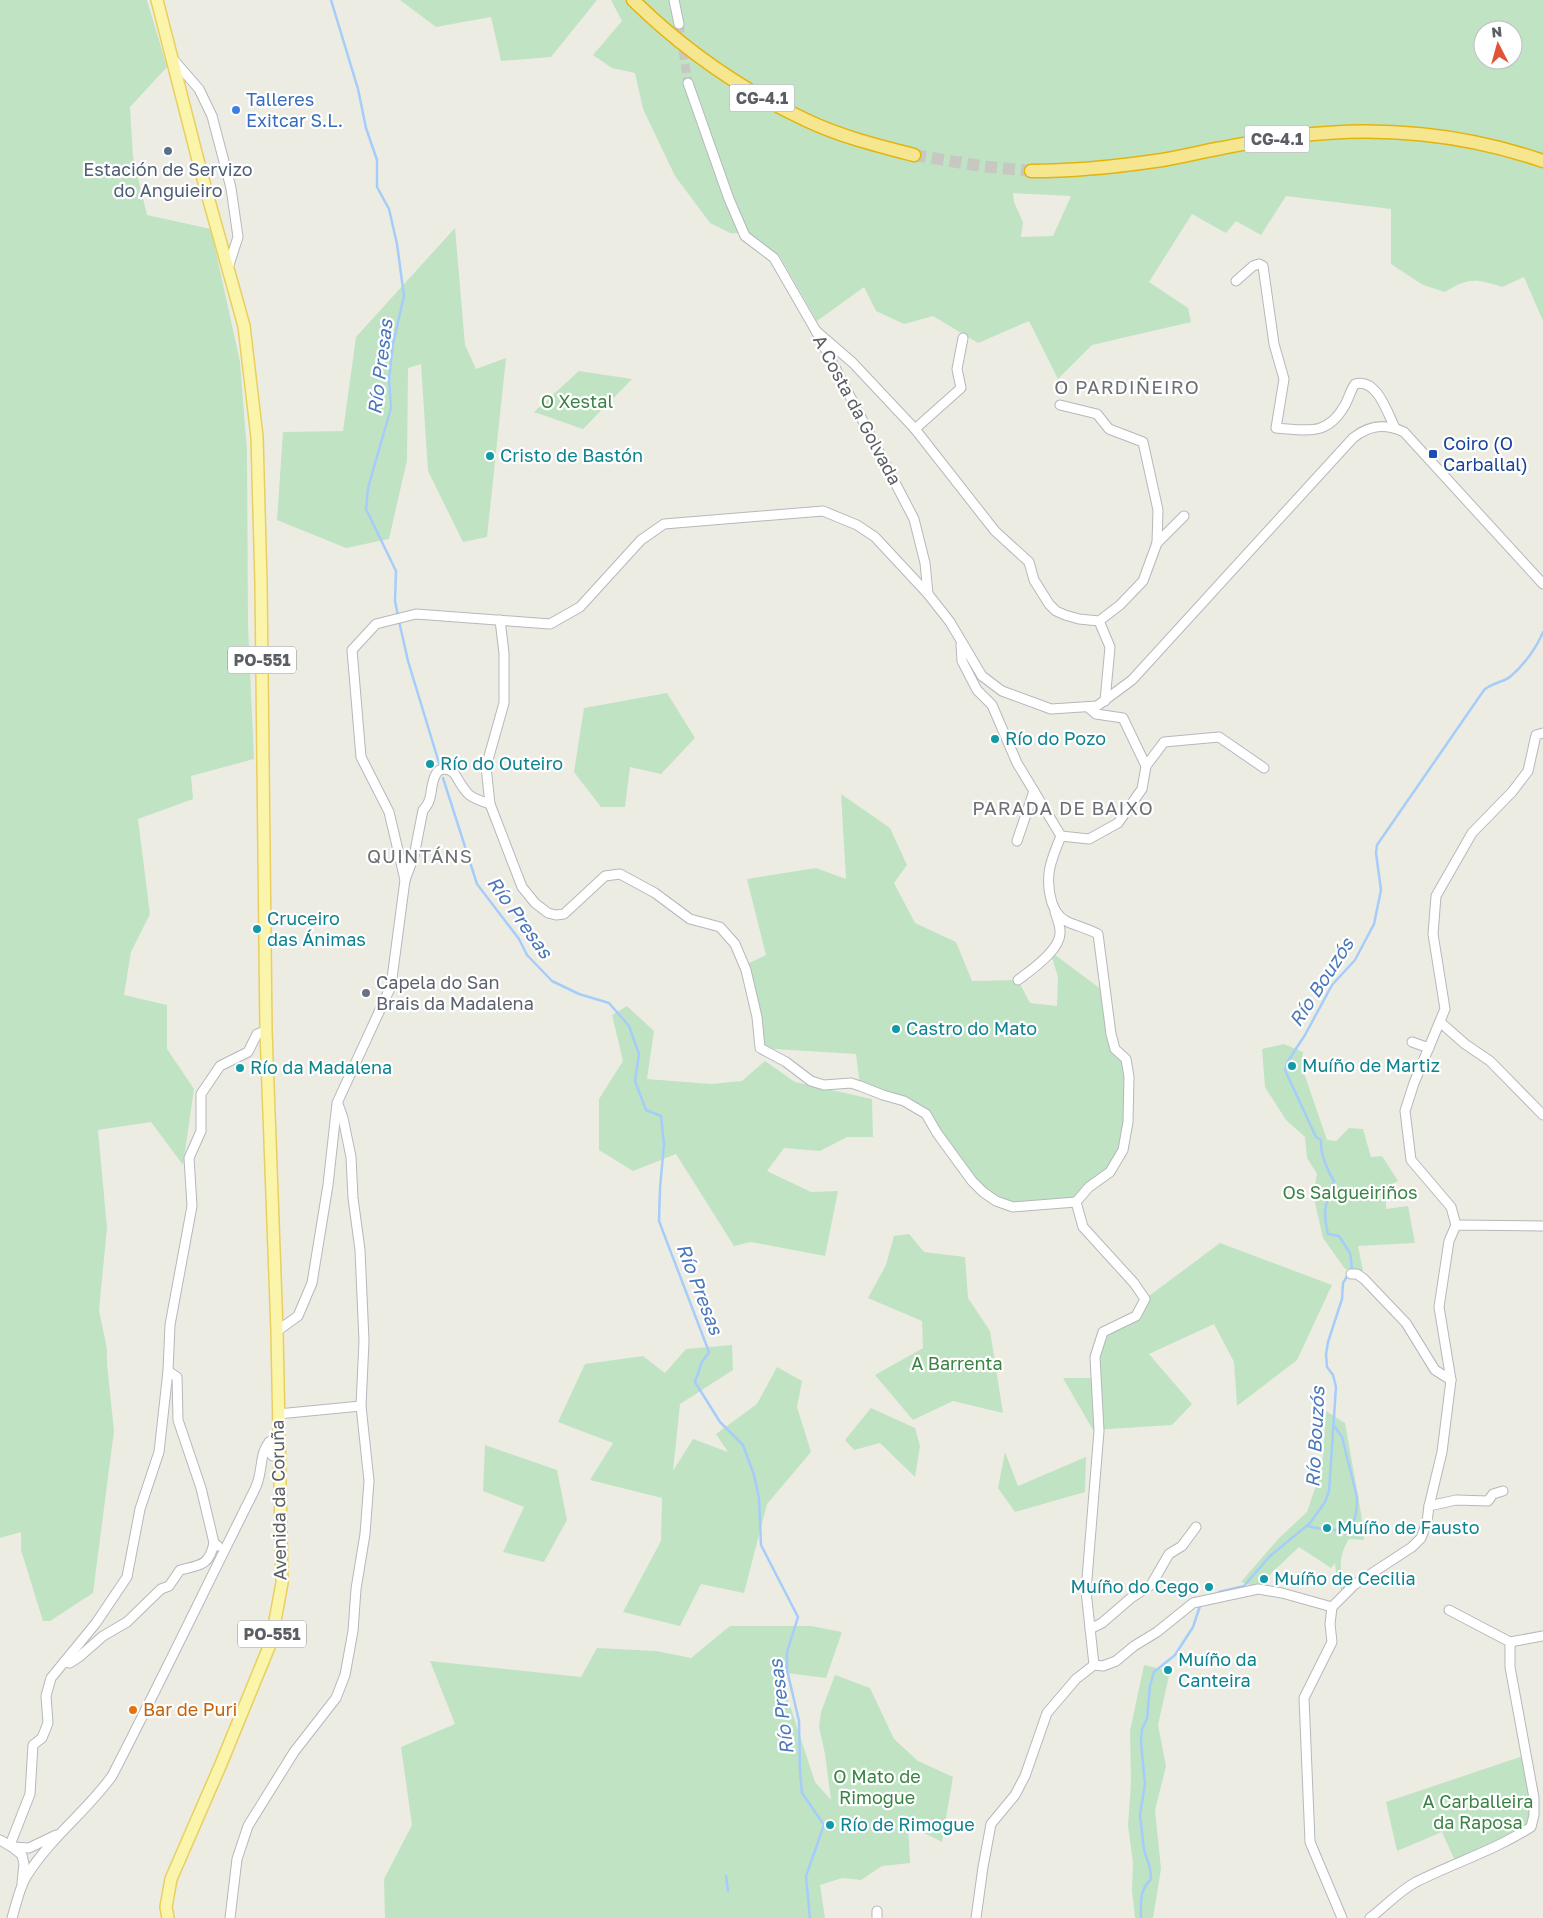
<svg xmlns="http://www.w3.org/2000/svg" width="1543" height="1918" viewBox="0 0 1543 1918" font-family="'Golos Text',sans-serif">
  <rect width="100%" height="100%" fill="#edece3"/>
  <g fill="#c0e3c4" fill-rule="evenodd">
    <polygon points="0,0 147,0 167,67 130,107 133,157 147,215 211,229 240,362 247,451 248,626 254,759 191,776 193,799 138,819 150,914 131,952 124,995 167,1005 167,1049 194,1089 183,1165 151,1122 98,1130 107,1228 99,1310 107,1349 107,1364 114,1431 93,1593 50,1621 43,1621 21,1550 21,1532 0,1538"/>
    <polygon points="400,0 597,0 551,57 501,61 491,17 436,27"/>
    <path d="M 611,0 L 1543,0 L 1543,321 L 1524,277 L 1502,287 C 1476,279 1469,277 1445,292 L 1423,285 L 1391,264 L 1391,209 L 1286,196 L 1261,235 L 1236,221 L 1226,233 L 1192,214 L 1149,282 L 1188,308 L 1191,322 L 1092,345 L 1058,379 L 1029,321 L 978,343 L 933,316 L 904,324 L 876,311 L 864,287 L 817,321 L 779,255 L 750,234 L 730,233 L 710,223 L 675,176 L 643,109 L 635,73 L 612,68 L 593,55 L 622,21 ZM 1483,30 L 1513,30 L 1513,60 L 1483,60 ZM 1013,193 L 1071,196 L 1053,236 L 1021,237 L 1023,222 L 1014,202 Z"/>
    <polygon points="455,228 465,345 476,369 506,358 487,537 463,542 428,471 421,364 408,368 407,460 389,539 346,548 277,520 283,432 343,431 356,337"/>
    <polygon points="579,371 632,379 583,429 534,412"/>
    <polygon points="667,693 695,738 661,774 630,767 625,807 601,807 574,772 584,708"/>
    <polygon points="841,794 890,828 907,865 894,883 915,923 956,942 972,981 1018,980 1030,1003 1057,1006 1058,977 1050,951 1106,993 1111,1034 1126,1059 1123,1150 1110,1172 1076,1202 1013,1207 983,1192 926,1114 860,1086 856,1054 760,1048 743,966 766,955 747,879 816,868 846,879"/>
    <polygon points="627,1006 654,1031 647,1079 711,1084 742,1081 765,1061 795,1082 872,1099 873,1137 847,1137 820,1151 784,1148 767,1171 811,1192 838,1191 825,1256 751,1242 734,1246 676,1154 633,1171 599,1150 599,1099 623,1061 612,1015"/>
    <polygon points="1284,1044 1303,1052 1302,1067 1327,1140 1336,1141 1349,1128 1363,1129 1371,1157 1382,1156 1398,1181 1386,1187 1386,1209 1408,1206 1415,1243 1358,1246 1363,1271 1345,1269 1323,1238 1313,1194 1317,1174 1307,1158 1305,1137 1286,1120 1265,1087 1262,1049"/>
    <polygon points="909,1234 924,1252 965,1257 968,1298 990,1331 1003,1413 953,1401 913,1420 875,1375 923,1348 922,1321 868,1298 886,1265 894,1236"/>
    <polygon points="1220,1243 1332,1285 1297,1360 1237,1406 1234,1362 1214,1324 1149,1354 1192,1404 1172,1425 1093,1430 1063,1378 1096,1378 1103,1332 1136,1316 1145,1299"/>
    <polygon points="732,1345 733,1370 680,1404 673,1471 693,1439 728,1452 716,1434 757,1404 777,1367 802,1381 797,1407 811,1452 767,1504 744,1593 701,1584 680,1626 623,1612 661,1541 662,1498 590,1480 613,1443 558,1422 585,1364 643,1356 665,1373 686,1349"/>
    <polygon points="871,1408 915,1428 920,1446 915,1477 880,1443 854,1450 845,1440"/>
    <path d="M 1326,1411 L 1345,1423 L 1361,1513 L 1364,1540 L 1349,1539 C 1338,1557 1338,1572 1349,1590 L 1344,1595 L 1337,1581 L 1335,1563 L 1331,1568 L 1299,1547 L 1257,1587 L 1241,1582 L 1279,1538 L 1307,1512 L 1322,1467 Z"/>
    <polygon points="485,1445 557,1470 567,1520 544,1562 503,1552 524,1507 483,1491"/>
    <polygon points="1005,1452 1018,1486 1086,1457 1085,1492 1015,1512 998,1488"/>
    <polygon points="730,1626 811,1626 842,1632 826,1678 779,1672 815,1782 831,1800 825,1754 819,1727 821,1712 835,1675 870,1688 894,1739 918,1761 953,1777 942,1842 908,1825 910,1863 882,1866 861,1880 842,1878 820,1885 825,1918 385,1918 384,1879 412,1825 401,1747 455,1724 430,1661 581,1677 597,1648 656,1651 691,1658"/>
    <polygon points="1144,1665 1170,1671 1158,1725 1166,1766 1155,1810 1161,1869 1153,1918 1135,1918 1132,1890 1133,1863 1128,1826 1131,1782 1130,1731"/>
    <polygon points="1526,1755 1534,1798 1531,1827 1456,1863 1442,1832 1397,1851 1386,1802"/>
  </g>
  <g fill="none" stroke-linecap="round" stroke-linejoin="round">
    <g stroke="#a6cdfa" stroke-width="2.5">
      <polyline points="331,0 358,89 366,128 377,160 377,187 389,209 397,244 404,296 393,344 389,379 391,408 368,488 366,509 396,571 395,601 398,616"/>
      <polyline points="399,621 408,661 439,763"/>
      <polyline points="443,778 477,884 519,939 527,955 552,981 579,994 609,1003 629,1026 639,1054 635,1081 646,1110 661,1116 664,1144 660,1188 659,1221 709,1352 702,1362 695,1382 720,1422 743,1445 754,1475 759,1498 761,1545 798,1617 787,1652 787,1670 799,1721 800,1771 802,1793 824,1825 806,1876 810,1918"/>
      <polyline points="1307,1526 1322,1529"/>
      <path d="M 1334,1530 L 1349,1531 C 1356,1520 1357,1510 1357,1497 L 1342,1437 L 1335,1427"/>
      <path d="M 1219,1592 L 1244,1586 L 1270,1556 L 1310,1523 L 1325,1502 L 1329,1491 L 1336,1387 L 1333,1375 L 1327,1367 L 1326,1354 L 1328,1342 L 1342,1299 L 1343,1283 L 1352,1268 L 1350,1253 L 1339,1236 L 1328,1234 C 1322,1211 1326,1202 1334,1181 C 1327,1170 1320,1153 1321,1140 L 1316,1137 L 1285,1070 L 1288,1061 L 1305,1035 L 1332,985 L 1355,960 L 1374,924 L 1381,890 L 1376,853 L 1377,845 L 1484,690 C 1493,682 1505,682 1511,676 C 1524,665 1537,647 1543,632"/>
      <polyline points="726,1876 728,1891"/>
      <path d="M 1141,1918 C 1141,1902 1139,1891 1151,1879 L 1150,1868 L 1144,1850 L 1140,1815 L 1145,1784 L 1141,1742 L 1142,1729 L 1147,1719 L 1150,1686 L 1154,1672 L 1175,1655 L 1193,1627 L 1200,1606"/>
    </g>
    <polyline stroke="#c8c8c3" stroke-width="9" stroke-dasharray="9 4.5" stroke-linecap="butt" points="679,24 688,83"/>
    <polyline stroke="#c8c8c3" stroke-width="12" stroke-dasharray="12 6" stroke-linecap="butt" points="914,155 981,166 1031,171"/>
    <g stroke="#b5b8bc" stroke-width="11">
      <g id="minor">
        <polyline points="674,0 679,24"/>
        <polyline points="172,58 199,89 212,116 231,188 238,237 228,268"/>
        <polyline points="688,83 729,199 745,236 774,258 816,331 914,519 925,563 928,594"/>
        <path d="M 1236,281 L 1253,266 L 1259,264 L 1263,266 L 1274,344 L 1284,379 L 1276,428 C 1307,430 1327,437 1345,405 C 1349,398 1350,391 1355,384 C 1377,378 1387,412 1395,428"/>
        <polyline points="816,331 853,363 915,429 995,531 1029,562 1034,580 1049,604 1056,611 1065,615 1079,619 1099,621 1120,605 1143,581 1157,543 1158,510 1143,442 1109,429 1097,414 1060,405"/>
        <polyline points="915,429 961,388 957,369 963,338"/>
        <polyline points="1157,543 1184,516"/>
        <polyline points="500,620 504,653 504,703 486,767 490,804 522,887 535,903 548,913 556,915 564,914 605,876 620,874 655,893 690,919 720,927 735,944 746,970 757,1017 760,1048 786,1062 811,1081 824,1085 851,1083 860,1086 883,1095 904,1101 926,1114 937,1133 972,1181 983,1192 996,1201 1013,1207 1076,1202"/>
        <polyline points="1099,621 1110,647 1105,701"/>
        <path d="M 961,645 L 962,661 L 977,690 L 992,705 L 1017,763 L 1061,836 C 1051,860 1044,876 1052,903 C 1055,910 1058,917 1066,921 C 1076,926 1087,928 1098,934 L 1111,1034 L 1115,1049 L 1126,1059 L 1129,1077 L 1128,1122 L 1123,1150 L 1110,1172 L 1089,1187 L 1076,1202 L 1083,1227 L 1134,1283 L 1145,1299 L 1136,1316 L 1103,1332 L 1095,1357 L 1099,1431 L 1086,1591 L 1094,1665"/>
        <polyline points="1146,766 1164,742 1219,737 1264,768"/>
        <polyline points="1061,836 1089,839 1118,823 1142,789 1146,766 1123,718 1096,714 1088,707"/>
        <polyline points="1017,841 1034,791"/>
        <path d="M 405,880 L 414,856 L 423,810 C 434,800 429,786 436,774 C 440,766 452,769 456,776 C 467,795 468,797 490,804"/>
        <path d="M 1018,980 C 1031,970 1062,949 1060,931 C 1060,925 1057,918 1055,912"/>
        <polyline points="1440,1022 1465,1044 1490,1061 1543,1115"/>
        <polyline points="1412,1042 1429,1048"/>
        <polyline points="1456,1225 1451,1207 1411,1160 1405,1111 1414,1083 1445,1009 1433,934 1436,896 1472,833 1512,792 1528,771 1536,735 1543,733"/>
        <polyline points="1351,1274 1357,1274 1364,1279 1406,1323 1435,1370 1451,1380"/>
        <path d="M 277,1331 L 298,1316 L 312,1283 L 328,1185 L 337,1103 L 391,986 L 405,880 L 389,812 L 361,757 L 352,650 L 376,624 L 416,614 L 550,624 L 580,607 L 641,540 L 664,524 L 823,511 L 857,525 L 875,537 L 928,594 L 950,622 L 982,676 L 1002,691 L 1051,709 L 1097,706 L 1132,680 L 1353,438 C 1369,425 1385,423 1404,432 L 1543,584"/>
        <polyline points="168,1371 177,1377 178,1420 201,1488 214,1543 218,1546"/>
        <polyline points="278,1414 361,1406"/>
        <polyline points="269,1442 269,1452 273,1456"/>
        <polyline points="1429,1506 1456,1500 1488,1501 1493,1494 1503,1491"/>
        <polyline points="1449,1610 1510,1642"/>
        <polyline points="1090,1629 1102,1623 1131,1598 1151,1585 1169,1554 1182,1546 1196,1527"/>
        <polyline points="1510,1642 1543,1636"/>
        <path d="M 64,1662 L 70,1663 L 79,1657 L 103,1636 L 127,1622 L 161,1589 L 169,1586 L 180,1570 C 200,1565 209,1566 214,1543"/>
        <polyline points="1094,1665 1103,1666 1116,1661 1134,1646 1157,1632 1193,1603 1258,1589 1282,1593 1332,1607"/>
        <polyline points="0,1840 12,1847 22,1855 24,1864 22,1883"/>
        <polyline points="10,1845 30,1794 33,1745 42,1738 48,1723 46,1696 51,1678 96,1623 127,1577 140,1509 159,1452 168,1371 170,1325 192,1206 189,1158 201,1131 201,1094 220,1066 248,1052 257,1034 266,1031"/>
        <polyline points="13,1847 29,1848 56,1835"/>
        <path d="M 12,1918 C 16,1905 19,1889 26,1877 C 49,1839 86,1812 112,1776 C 159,1685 203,1593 249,1501 C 252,1495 256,1488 258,1481 C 264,1461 258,1447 279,1435"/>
        <polyline points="230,1918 237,1859 248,1826 294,1752 336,1698 345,1675 353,1631 356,1589 365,1534 369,1481 361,1406 364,1341 360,1250 353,1198 351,1157 343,1118 338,1104"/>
        <polyline points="877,1918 877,1911"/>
        <polyline points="976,1918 983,1867 991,1824 1015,1795 1025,1776 1047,1713 1076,1679 1094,1665"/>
        <polyline points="1342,1918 1310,1842 1304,1698 1332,1642 1330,1624 1332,1607 1354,1585 1412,1547 1421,1538 1427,1522 1429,1506 1442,1452 1451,1380 1439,1307 1449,1241 1456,1225 1543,1226"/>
        <path d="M 1370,1918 C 1385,1907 1399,1891 1416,1882 C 1454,1863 1495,1850 1531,1827 L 1534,1815 L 1534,1798 L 1510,1667 L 1510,1642"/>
      </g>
    </g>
    <g stroke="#e9cf60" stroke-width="14">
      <polyline id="major" points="157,0 200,168 244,326 257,437 261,583 266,1031 277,1331 282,1583 271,1642 221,1764 171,1879 166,1907 168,1918"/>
    </g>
    <g stroke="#e3b40d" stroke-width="15">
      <g id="highway">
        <path d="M 633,0 C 684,50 743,91 808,121 C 842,137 879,146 914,155"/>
        <path d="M 1031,171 C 1072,171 1114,167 1155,161 C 1177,158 1199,152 1222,148 C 1246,143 1272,139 1296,136 C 1378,125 1465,134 1543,161"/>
      </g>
    </g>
    <use href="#minor" stroke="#fff" stroke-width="9"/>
    <use href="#major" stroke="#faf5aa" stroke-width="11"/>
    <use href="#highway" stroke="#f7e690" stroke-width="12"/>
  </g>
  <circle fill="#3f7fe0" stroke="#fff" stroke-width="2" cx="236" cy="110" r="5"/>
  <circle fill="#5c6f8a" stroke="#fff" stroke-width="2" cx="168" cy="151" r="5"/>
  <rect fill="#1a4fb4" stroke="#fff" stroke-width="2" x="1428" y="449" width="10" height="10" rx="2.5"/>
  <g fill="#0f9aa8" stroke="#fff" stroke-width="2">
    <circle cx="490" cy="456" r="5"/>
    <circle cx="995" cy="739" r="5"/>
    <circle cx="430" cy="764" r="5"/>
    <circle cx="257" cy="929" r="5"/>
    <circle cx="896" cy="1029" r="5"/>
    <circle cx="1292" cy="1066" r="5"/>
    <circle cx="240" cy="1068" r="5"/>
    <circle cx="1327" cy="1528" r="5"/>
    <circle cx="1264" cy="1579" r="5"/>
    <circle cx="1209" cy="1587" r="5"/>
    <circle cx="1168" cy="1670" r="5"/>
    <circle cx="830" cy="1825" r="5"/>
  </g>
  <circle fill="#6b7280" stroke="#fff" stroke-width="2" cx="366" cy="993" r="5"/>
  <circle fill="#e8710a" stroke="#fff" stroke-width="2" cx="133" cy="1710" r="5"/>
  <g text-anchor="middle" stroke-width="4.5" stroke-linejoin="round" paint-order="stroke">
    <g fill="#fff" stroke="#8c8e92" stroke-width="1">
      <rect x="729.5" y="84.5" width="65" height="27" rx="4"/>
      <rect x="1244.5" y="125.5" width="65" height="27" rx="4"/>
      <rect x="228" y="646.5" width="68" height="27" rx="4"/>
      <rect x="238" y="1620.5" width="68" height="27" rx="4"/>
    </g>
    <g font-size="16" font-weight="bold" fill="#5b5e63">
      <text x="762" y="104">CG-4.1</text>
      <text x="1277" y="145">CG-4.1</text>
      <text x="262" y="666">PO-551</text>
      <text x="272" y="1640">PO-551</text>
    </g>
    <g font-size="18" fill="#366cbe" stroke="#fff" text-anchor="start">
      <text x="246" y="106">Talleres<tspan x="246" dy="21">Exitcar S.L.</tspan></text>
    </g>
    <g font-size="18" fill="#4e5e75" stroke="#fff">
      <text x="168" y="176">Estación de Servizo<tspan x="168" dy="21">do Anguieiro</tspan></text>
    </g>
    <g font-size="18" fill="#3a8344" stroke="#fff">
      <text x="577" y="408">O Xestal</text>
      <text x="1350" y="1199">Os Salgueiriños</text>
      <text x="957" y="1370">A Barrenta</text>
      <text x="877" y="1783">O Mato de<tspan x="877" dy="21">Rimogue</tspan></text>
      <text x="1478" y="1808">A Carballeira<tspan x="1478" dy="21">da Raposa</tspan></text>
    </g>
    <g font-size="18" fill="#5b5e63" stroke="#fff">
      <text transform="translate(857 410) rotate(62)" y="6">A Costa da Golvada</text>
      <text transform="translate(279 1500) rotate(-91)" y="6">Avenida da Coruña</text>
    </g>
    <g font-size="18" fill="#164399" stroke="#fff" text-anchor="start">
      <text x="1443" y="450">Coiro (O<tspan x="1443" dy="21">Carballal)</tspan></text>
    </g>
    <g font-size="18" fill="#0d838f" stroke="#fff" text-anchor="start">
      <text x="500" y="462">Cristo de Bastón</text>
      <text x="1005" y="745">Río do Pozo</text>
      <text x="440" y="770">Río do Outeiro</text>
      <text x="267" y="925">Cruceiro<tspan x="267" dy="21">das Ánimas</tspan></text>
      <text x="906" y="1035">Castro do Mato</text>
      <text x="1302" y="1072">Muíño de Martiz</text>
      <text x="250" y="1074">Río da Madalena</text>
      <text x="1337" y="1534">Muíño de Fausto</text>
      <text x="1274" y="1585">Muíño de Cecilia</text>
      <text x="1199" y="1593" text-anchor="end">Muíño do Cego</text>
      <text x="1178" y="1666">Muíño da<tspan x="1178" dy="21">Canteira</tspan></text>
      <text x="840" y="1831">Río de Rimogue</text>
    </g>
    <g font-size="18" fill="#5b616d" stroke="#fff" text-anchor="start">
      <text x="376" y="989">Capela do San<tspan x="376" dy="21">Brais da Madalena</tspan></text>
    </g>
    <g font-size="18" fill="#c56008" stroke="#fff" text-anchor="start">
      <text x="143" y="1716">Bar de Puri</text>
    </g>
    <g font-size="19" font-style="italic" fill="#4a77bc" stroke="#fff">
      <text transform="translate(380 367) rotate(-83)" y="7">Río Presas</text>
      <text transform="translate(520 917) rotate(54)" y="7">Río Presas</text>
      <text transform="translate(1321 982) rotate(-57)" y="7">Río Bouzós</text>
      <text transform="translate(700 1289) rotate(69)" y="7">Río Presas</text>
      <text transform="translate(1315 1437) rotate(-87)" y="7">Río Bouzós</text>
      <text transform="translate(781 1707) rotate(-97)" y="7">Río Presas</text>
    </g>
    <g font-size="19" letter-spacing="1" fill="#6c7075" stroke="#fff">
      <text x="1127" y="394">O PARDIÑEIRO</text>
      <text x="1063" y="815">PARADA DE BAIXO</text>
      <text x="420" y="863">QUINTÁNS</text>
    </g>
  </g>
  <g transform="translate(1498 45) rotate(354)"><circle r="24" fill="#ffffff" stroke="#bdbfc1"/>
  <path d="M0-4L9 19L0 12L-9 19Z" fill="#df5337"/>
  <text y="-8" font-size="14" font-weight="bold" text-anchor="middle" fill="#5b5e63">N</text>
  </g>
</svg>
